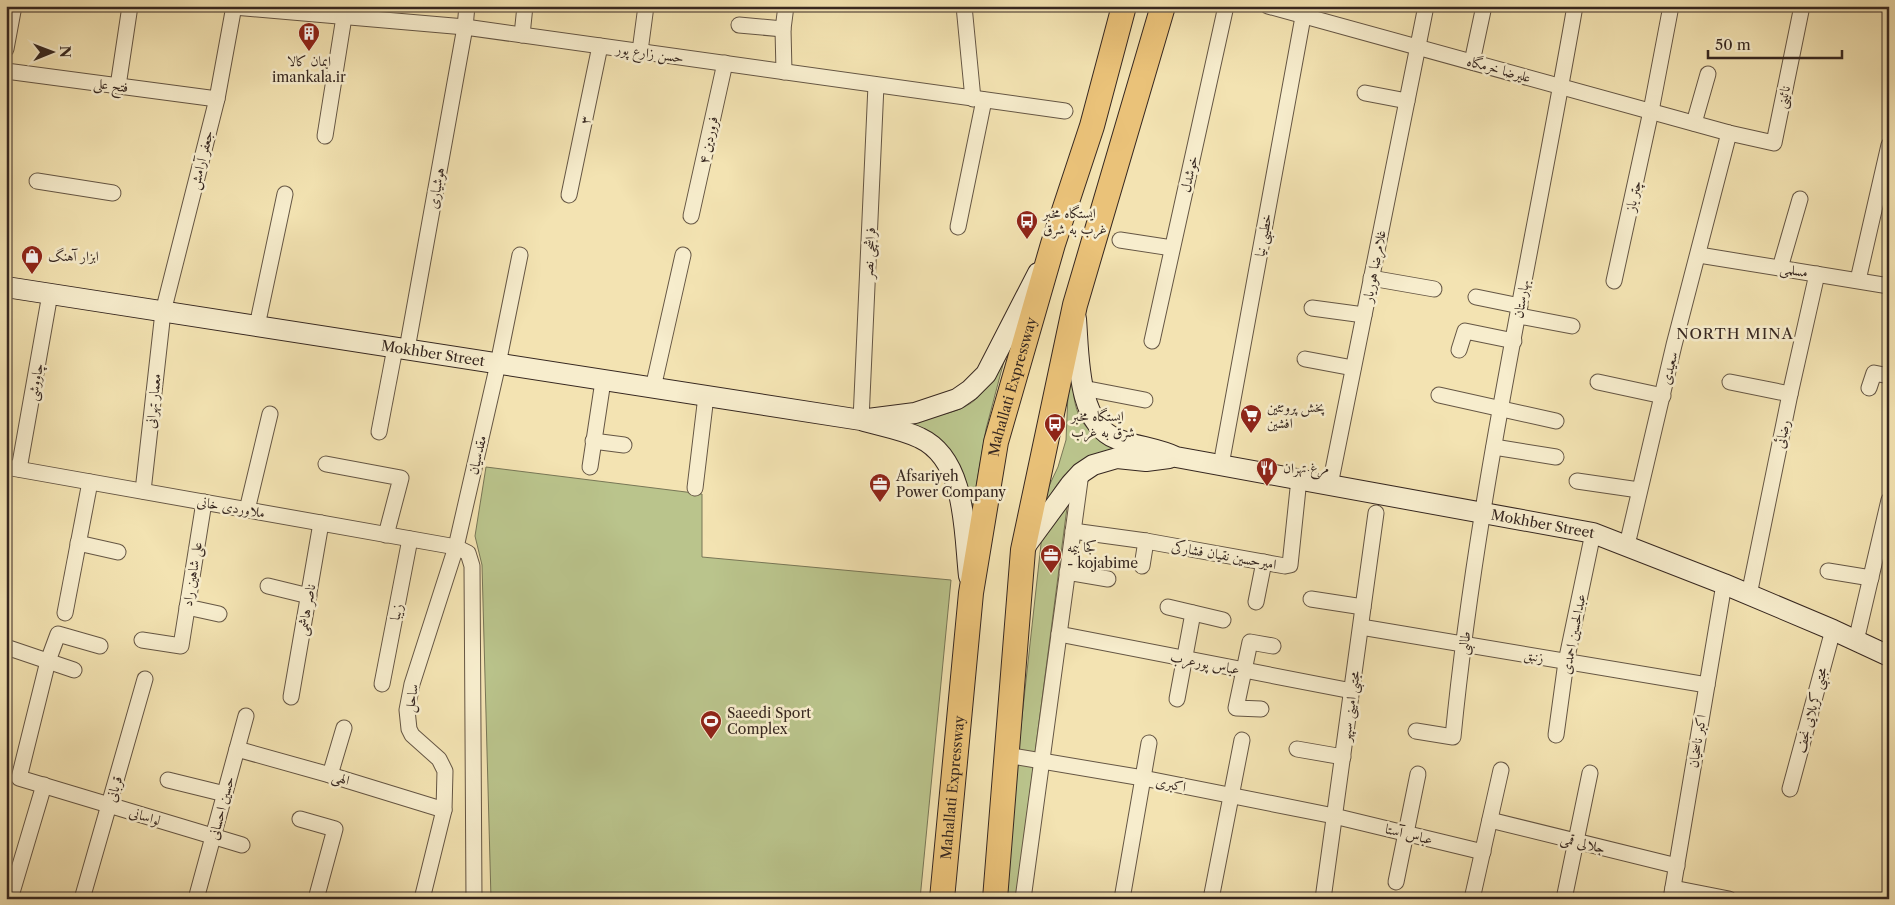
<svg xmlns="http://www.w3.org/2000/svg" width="1895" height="905" viewBox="0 0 1895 905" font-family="'Libre Caslon Text',Amiri,serif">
  <rect width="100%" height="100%" fill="#f3e3b2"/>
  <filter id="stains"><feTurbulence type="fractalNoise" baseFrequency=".004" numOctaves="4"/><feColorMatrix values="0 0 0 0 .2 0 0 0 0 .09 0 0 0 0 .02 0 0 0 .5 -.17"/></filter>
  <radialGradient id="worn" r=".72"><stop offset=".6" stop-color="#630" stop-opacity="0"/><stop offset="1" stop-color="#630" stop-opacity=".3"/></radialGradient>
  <g fill="#bac48c" stroke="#787656">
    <path d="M 1010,338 L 986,429 L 971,517 L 968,498 L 904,421 C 927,417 957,415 975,400 C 990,387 1001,355 1010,338 Z"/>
    <path d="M 1073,353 C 1073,379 1068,420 1097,435 C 1108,440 1122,444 1133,448 C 1118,452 1089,457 1077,465 C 1061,474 1052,492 1044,508 L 1041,503 L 1058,467 L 1066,440 L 1068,394 Z"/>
    <polygon points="486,467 702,494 702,557 951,580 920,899 491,899 482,565 475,536"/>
    <polygon points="1068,500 1016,899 1002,899 1042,535"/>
  </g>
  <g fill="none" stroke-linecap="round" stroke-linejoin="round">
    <g stroke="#655644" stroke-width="17">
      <g id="minor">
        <polyline points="964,6 973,99"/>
        <polyline points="1268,6 1729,133 1774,143 1802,6"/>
        <polyline points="234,7 465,27 1065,111"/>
        <polyline points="739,25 783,29"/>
        <polyline points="522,35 525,6"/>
        <polyline points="6,49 14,6"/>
        <polyline points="640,51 646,6"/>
        <polyline points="1472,62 1484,6"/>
        <polyline points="6,71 217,99"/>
        <polyline points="784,72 783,29 786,6"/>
        <polyline points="118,86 130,6"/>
        <polyline points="1365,93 1407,101"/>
        <polyline points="1694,123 1708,74"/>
        <polyline points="325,136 344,17"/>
        <polyline points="37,181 113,193"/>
        <polyline points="569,195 600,46"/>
        <polyline points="691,216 725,63"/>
        <polyline points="958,227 984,100"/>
        <polyline points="1120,240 1172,248"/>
        <polyline points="1699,255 1889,286"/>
        <polyline points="1780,268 1800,199"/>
        <polyline points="1371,278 1434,289"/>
        <polyline points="1858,280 1889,145"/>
        <polyline points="1614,281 1651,111 1671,6"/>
        <polyline points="1476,297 1520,306"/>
        <polyline points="1312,308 1364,315"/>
        <polyline points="1519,316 1572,326"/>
        <polyline points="257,326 285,194"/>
        <polyline points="1152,341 1226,6"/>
        <polyline points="407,349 465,27 467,6"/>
        <polyline points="1459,350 1465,331 1514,341"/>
        <polyline points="1305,359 1353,368"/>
        <polyline points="1598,382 1663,396"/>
        <polyline points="1730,382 1790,394"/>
        <polyline points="653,388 683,255"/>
        <polyline points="1083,388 1145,400"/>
        <polyline points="1869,388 1874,373 1889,376"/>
        <polyline points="1439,395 1556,421"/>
        <polyline points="861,420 876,85"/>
        <polyline points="379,432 395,348"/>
        <polyline points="593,441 624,445"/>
        <polyline points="1494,447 1556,457"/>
        <polyline points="326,464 401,478 386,535"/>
        <polyline points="1221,465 1305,6"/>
        <polyline points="6,467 456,547 468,553 472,566 474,899"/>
        <polyline points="590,467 603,381"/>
        <polyline points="19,469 50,294"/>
        <polyline points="1577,481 1639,490"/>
        <polyline points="1330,485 1426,6"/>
        <polyline points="695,488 706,396"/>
        <polyline points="143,491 163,312 217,99 234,6"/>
        <polyline points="247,510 270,414"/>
        <polyline points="1073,531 1146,541 1285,566 1290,565 1299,479"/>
        <polyline points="78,543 118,552"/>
        <polyline points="1627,545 1674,345 1729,133"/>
        <polyline points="1142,566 1146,541"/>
        <polyline points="1828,571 1871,578"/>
        <polyline points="1067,572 1108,579"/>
        <polyline points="268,586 309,596"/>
        <polyline points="1749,595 1790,394 1817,274"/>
        <polyline points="1311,599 1363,607"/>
        <polyline points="1256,602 1264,562"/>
        <polyline points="187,607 219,614"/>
        <polyline points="1168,607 1223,620"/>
        <polyline points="65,613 90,482"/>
        <polyline points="1361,627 1707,685"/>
        <polyline points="1059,634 1352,691"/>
        <polyline points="142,640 181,646 204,502"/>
        <polyline points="1856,641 1889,500"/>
        <polyline points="100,646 58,634 48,661 19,778 242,845"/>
        <polyline points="6,647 74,670"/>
        <polyline points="382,684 410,539"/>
        <polyline points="291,697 321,523"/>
        <polyline points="1177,699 1193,613"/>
        <polyline points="1261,709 1236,708 1250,642 1273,646"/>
        <path d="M 1416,731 L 1453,737 C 1477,491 1533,249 1575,6"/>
        <polyline points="1556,735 1566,662 1593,533"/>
        <polyline points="237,749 330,775 444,810"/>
        <polyline points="1297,749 1343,757"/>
        <polyline points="1006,755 1143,778 1334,816 1483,852"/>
        <polyline points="330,775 344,728"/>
        <polyline points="168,780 225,794"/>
        <polyline points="1790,789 1833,630"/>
        <polyline points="300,819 335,829 316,899"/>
        <polyline points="1490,820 1677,866"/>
        <polyline points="1396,882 1418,774"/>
        <polyline points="1673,888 1729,899"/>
        <polyline points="10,899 44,785"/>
        <polyline points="82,899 145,679"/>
        <polyline points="196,899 246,716"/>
        <polyline points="422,899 444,810 445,771 439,759 412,735 409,729 407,710 412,684 456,547 498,364 520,255"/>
        <polyline points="1023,899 1081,473"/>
        <polyline points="1122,899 1149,743"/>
        <polyline points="1211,899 1242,740"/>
        <polyline points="1323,899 1376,513"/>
        <polyline points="1472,899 1501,770"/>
        <polyline points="1564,899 1590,773"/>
        <polyline points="1671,899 1724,584"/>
      </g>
    </g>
    <g stroke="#362720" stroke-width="22">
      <g id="secondary">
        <path id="s1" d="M 6,287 L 861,420 C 880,426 902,429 920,438 C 967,460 964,533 969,576"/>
        <path id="s2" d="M 1076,319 C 1079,356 1077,424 1117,439 C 1137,447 1157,448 1176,457 L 1593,533 L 1724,584 L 1833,630 L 1889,656"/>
        <polyline points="868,419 915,413 957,399 970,390 986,374 1038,273"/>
        <polyline points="1024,548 1071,484 1081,473 1093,465 1117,458 1146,461 1169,458"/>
      </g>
    </g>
    <g stroke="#362720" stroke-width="26">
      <g id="trunk">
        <path id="s3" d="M 942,899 L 971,593 L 996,442 L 1053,244 L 1092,126 L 1124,6"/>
        <polyline points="995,899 1023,550 1075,305 1163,6"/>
      </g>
    </g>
    <use href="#minor" stroke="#f7edcd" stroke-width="15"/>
    <use href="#secondary" stroke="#f7edcd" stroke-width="20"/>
    <use href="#trunk" stroke="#eac279" stroke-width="24"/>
  </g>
  <defs>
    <g id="building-pin" transform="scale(1.125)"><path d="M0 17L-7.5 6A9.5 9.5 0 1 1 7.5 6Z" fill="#8f2418" stroke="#f7edcd"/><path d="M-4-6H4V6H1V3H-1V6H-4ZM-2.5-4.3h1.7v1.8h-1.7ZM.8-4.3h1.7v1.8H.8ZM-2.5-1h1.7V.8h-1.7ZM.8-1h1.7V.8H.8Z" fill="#fff"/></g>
    <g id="bus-pin" transform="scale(1.125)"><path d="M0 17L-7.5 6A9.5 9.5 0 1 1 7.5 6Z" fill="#8f2418" stroke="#f7edcd"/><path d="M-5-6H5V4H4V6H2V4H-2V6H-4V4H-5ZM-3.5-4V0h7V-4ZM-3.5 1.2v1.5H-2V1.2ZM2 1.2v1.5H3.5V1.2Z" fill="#fff"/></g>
    <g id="shop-pin" transform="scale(1.125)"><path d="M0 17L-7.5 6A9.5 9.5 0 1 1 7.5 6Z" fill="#8f2418" stroke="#f7edcd"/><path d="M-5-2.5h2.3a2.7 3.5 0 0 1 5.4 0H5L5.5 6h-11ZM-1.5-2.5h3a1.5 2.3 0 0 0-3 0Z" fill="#fff"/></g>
    <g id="supermarket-pin" transform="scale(1.125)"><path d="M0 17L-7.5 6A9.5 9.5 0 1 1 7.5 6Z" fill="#8f2418" stroke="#f7edcd"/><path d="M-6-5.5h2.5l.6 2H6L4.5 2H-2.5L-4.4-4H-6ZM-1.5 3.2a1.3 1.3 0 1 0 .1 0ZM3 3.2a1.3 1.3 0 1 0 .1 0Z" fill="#fff"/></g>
    <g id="restaurant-pin" transform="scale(1.125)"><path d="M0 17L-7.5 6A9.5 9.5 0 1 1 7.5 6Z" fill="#8f2418" stroke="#f7edcd"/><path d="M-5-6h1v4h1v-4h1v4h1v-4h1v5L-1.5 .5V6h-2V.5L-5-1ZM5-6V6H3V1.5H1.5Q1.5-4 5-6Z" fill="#fff"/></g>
    <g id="office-pin" transform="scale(1.125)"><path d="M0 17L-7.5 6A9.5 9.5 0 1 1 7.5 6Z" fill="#8f2418" stroke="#f7edcd"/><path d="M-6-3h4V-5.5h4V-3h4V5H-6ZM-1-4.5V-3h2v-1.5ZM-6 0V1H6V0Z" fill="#fff"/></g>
    <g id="stadium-pin" transform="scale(1.125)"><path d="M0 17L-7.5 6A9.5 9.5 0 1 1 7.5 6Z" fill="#8f2418" stroke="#f7edcd"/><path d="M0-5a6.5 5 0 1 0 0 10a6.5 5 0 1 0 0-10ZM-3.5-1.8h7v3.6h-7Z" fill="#fff"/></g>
  </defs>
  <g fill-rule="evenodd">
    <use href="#building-pin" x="309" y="33"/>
    <use href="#bus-pin" x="1027" y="221"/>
    <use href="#shop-pin" x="32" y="256"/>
    <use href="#supermarket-pin" x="1251" y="415"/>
    <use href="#bus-pin" x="1055" y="424"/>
    <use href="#restaurant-pin" x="1267" y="468"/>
    <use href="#office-pin" x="880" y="484"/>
    <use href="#office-pin" x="1051" y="555"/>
    <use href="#stadium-pin" x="711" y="721"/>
  </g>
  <g text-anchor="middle" stroke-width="5" stroke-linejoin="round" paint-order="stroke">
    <g font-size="14" fill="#362720" stroke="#f7edcd">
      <text transform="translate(650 53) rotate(8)" y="5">حسن زارع پور</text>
      <text transform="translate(1499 69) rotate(15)" y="5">علیرضا خرمگاه</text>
      <text transform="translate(111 85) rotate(8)" y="5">فتح علی</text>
      <text transform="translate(1783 97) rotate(-78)" y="5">نائینی</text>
      <text transform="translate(585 120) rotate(-78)" y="5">۳</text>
      <text transform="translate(708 140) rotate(-78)" y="5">فروردین ۴</text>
      <text transform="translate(201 160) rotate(-76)" y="5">جعفر آرامش</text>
      <text transform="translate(1189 174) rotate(-77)" y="5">خوشدل</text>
      <text transform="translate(436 188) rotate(-80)" y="5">هوشیاری</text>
      <text transform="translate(1633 196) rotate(-78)" y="5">چتر باز</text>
      <text transform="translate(1263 235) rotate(-80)" y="5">خطیبی نیا</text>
      <text transform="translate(869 253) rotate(-87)" y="5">فراشچی نصر</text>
      <text transform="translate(1374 266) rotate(-79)" y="5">غلامرضا هوریار</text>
      <text transform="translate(1794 270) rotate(9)" y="5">مسلمی</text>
      <text transform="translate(1521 299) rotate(-80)" y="5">بهارستان</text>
      <text dy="5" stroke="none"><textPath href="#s1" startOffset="432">Mokhber Street</textPath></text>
      <text transform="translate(1669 368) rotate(-77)" y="5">سعیدی</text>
      <text transform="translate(35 382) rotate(-80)" y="5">چاووشی</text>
      <text dy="5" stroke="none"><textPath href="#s3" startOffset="518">Mahallati Expressway</textPath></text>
      <text transform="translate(153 401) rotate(-84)" y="5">معمار تهرانی</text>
      <text transform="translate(1782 434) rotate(-78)" y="5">رضائی</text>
      <text transform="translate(477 455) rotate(-77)" y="5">مقدسیان</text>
      <text transform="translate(231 507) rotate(10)" y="5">ملاوردی خانی</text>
      <text dy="5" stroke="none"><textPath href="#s2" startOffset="568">Mokhber Street</textPath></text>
      <text transform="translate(1224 555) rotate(10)" y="5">امیرحسین نقیان فشارکی</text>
      <text transform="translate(192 574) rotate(-81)" y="5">علی شاهین راد</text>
      <text transform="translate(306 610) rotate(-80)" y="5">ناصر هاشمی</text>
      <text transform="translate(396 612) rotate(-79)" y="5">زیبا</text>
      <text transform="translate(1573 634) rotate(-79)" y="5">عبدالحسین احمدی</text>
      <text transform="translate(1464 643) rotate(-83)" y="5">طالبی</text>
      <text transform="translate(1534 656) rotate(10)" y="5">زنبق</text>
      <text transform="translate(1205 663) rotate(11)" y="5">عباس پورعرب</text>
      <text transform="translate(411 698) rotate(-81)" y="5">ساحل</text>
      <text transform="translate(1350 706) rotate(-82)" y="5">مجتبی امینی سپهر</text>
      <text transform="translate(1811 710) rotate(-75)" y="5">مجتبی کربلایی نجف</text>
      <text transform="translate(1697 741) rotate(-81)" y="5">اکبر ناسخیان</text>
      <text transform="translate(341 778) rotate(17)" y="5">الهی</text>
      <text transform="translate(1171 784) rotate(11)" y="5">اکبری</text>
      <text dy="5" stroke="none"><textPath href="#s3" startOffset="112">Mahallati Expressway</textPath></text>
      <text transform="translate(114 789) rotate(-74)" y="5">قربانی</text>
      <text transform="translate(221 808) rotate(-75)" y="5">حسین احسانی</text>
      <text transform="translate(145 816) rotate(17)" y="5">لواسانی</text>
      <text transform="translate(1409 834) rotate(14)" y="5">عباس آستا</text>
      <text transform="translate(1583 843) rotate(14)" y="5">جلالی قمی</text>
    </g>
    <g font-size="14" fill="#362720" stroke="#f7edcd" text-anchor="start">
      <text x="309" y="66" text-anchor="middle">ایمان کالا<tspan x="309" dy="16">imankala.ir</tspan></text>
      <text x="1043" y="218">ایستگاه مخبر<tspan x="1043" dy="16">غرب به شرق</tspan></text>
      <text x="48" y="261">ابزار آهنگ</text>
      <text x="1267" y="412">پخش پروتئین<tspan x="1267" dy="16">افشین</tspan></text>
      <text x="1071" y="421">ایستگاه مخبر<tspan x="1071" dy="16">شرق به غرب</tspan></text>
      <text x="1283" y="473">مرغ تهران</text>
      <text x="896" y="481">Afsariyeh<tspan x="896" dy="16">Power Company</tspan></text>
      <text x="1067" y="552">کجا بیمه<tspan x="1067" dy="16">- kojabime</tspan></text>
      <text x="727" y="718">Saeedi Sport<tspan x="727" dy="16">Complex</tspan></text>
    </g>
    <g font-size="15" letter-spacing="1" fill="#362720" stroke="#f7edcd">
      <text x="1735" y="339">NORTH MINA</text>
    </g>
  </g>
  <rect width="1895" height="905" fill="none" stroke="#f3e3b2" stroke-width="25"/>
  <rect x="8" y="8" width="1880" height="890" fill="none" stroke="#362720" stroke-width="2.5"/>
  <rect x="12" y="12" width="1870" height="880" fill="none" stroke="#362720"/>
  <g transform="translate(52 52) rotate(89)" stroke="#f7edcd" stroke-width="4" paint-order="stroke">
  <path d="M0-4L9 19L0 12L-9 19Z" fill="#362720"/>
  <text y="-8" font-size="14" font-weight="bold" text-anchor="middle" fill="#362720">N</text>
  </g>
  <path d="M1708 50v8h134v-8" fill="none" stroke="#362720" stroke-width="2.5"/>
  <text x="1715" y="50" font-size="15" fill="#362720" stroke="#f7edcd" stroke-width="4" paint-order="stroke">50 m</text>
  <rect width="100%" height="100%" filter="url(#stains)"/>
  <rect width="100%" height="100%" fill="url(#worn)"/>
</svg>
